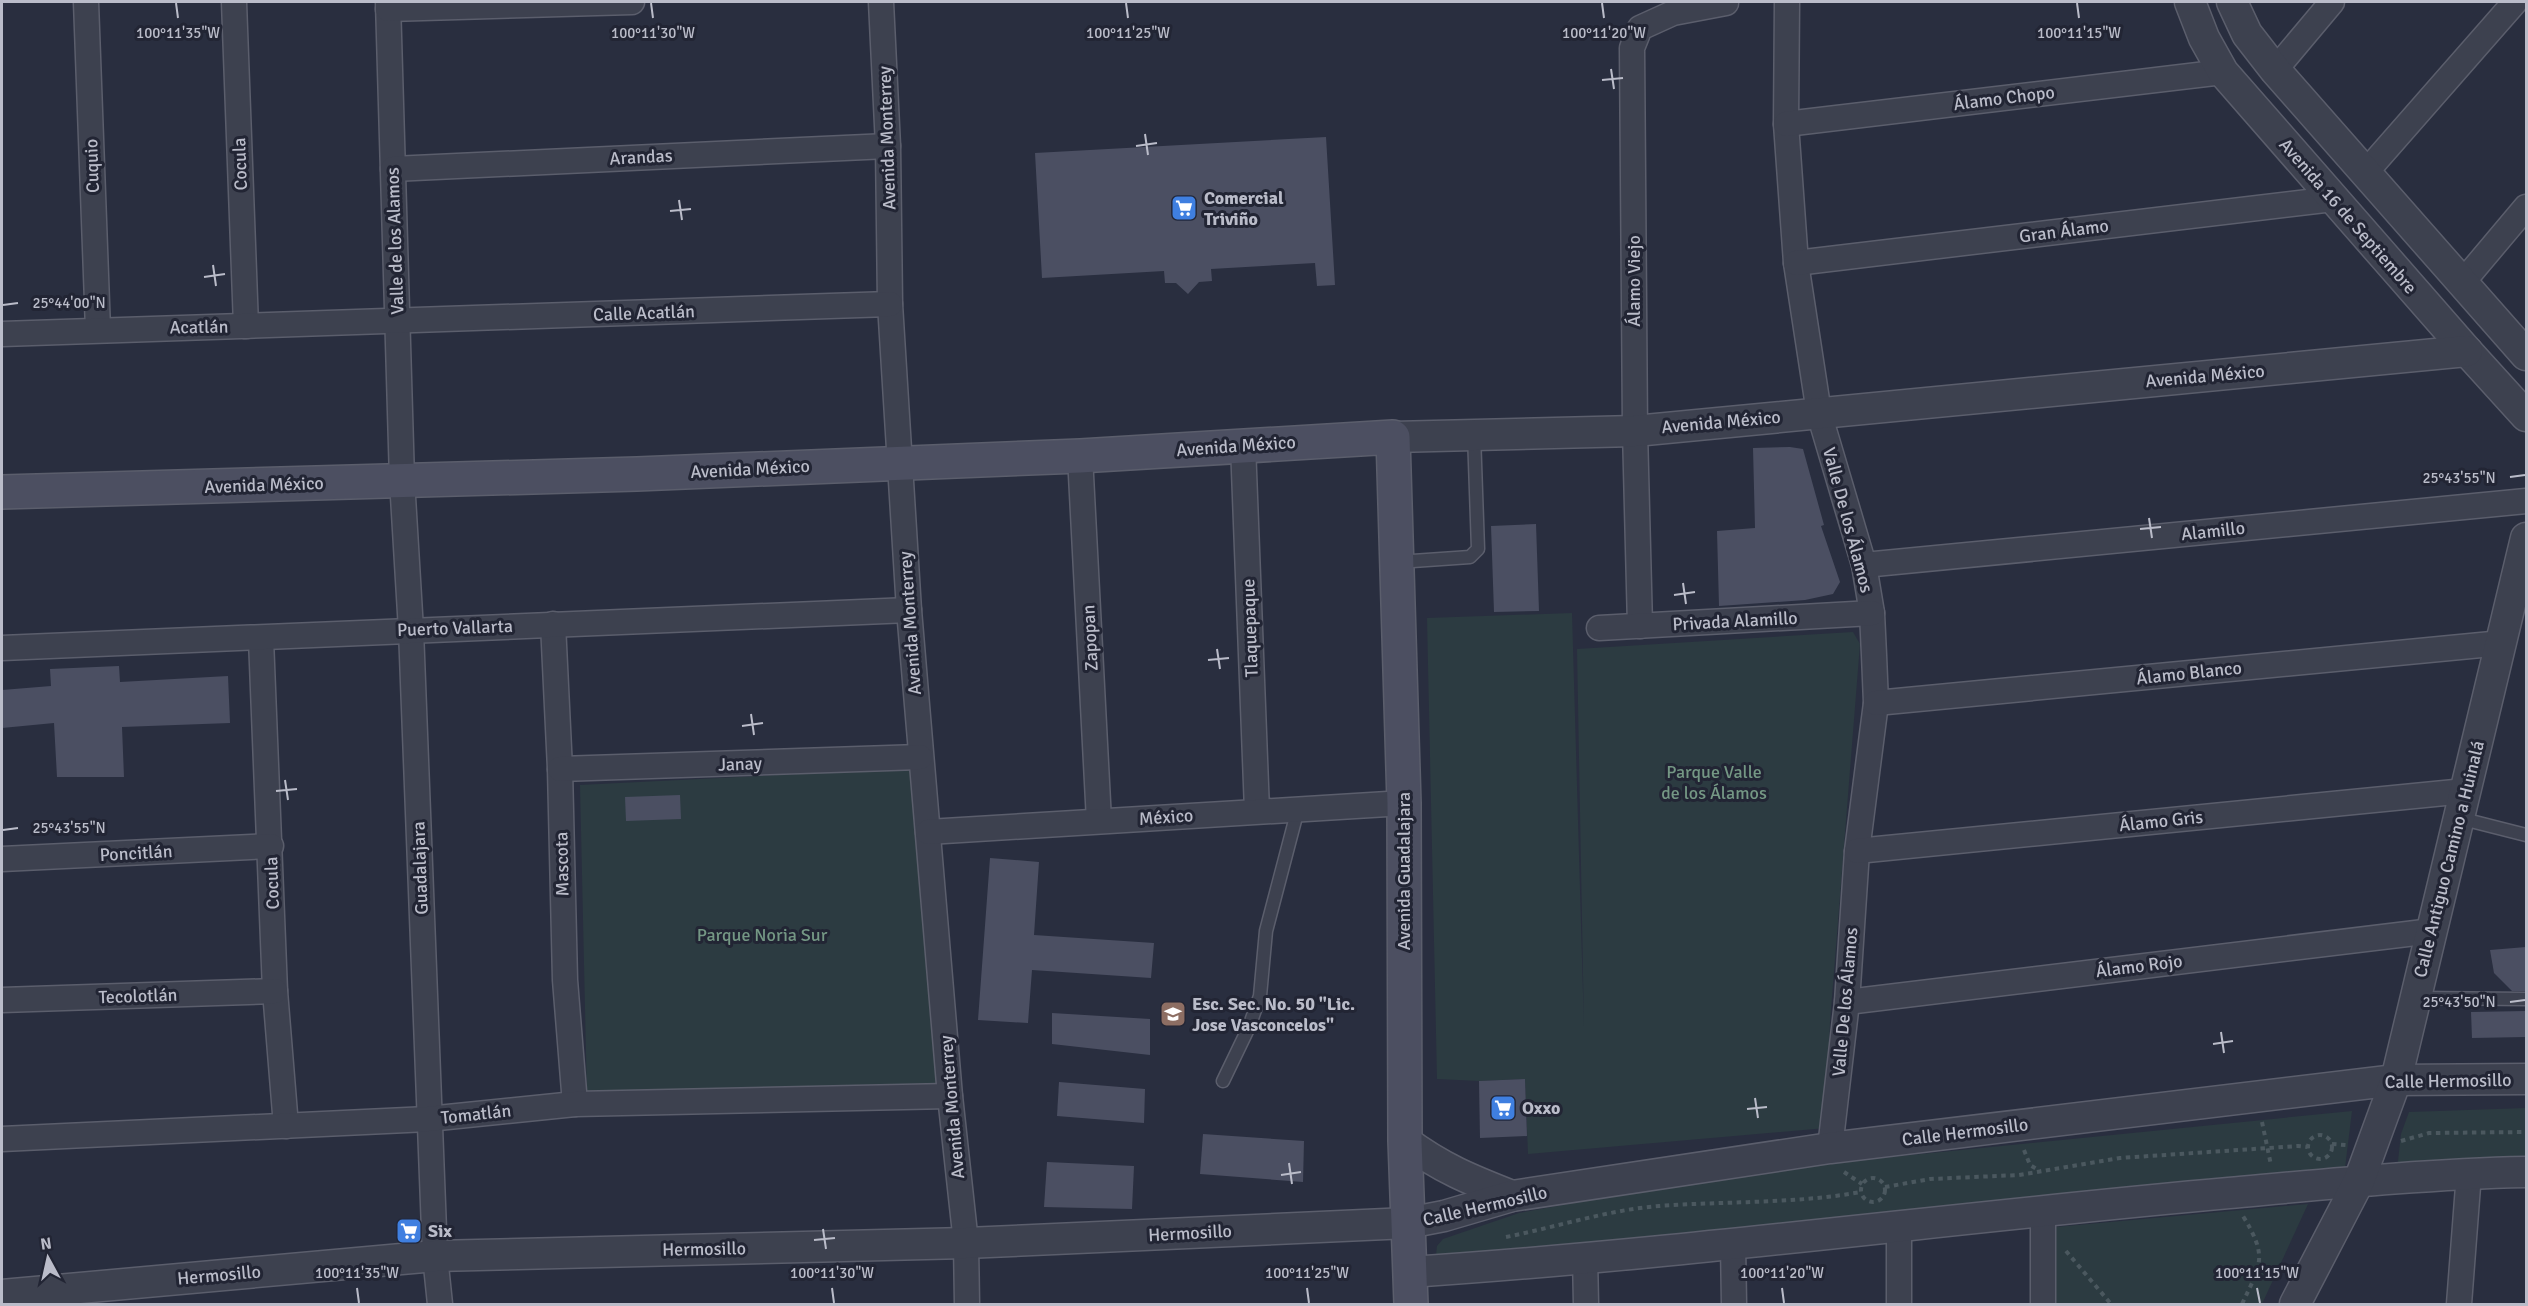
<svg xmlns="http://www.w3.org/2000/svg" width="2528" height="1306" viewBox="0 0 2528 1306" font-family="Signika,sans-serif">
  <rect width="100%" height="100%" fill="#292e3f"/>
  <g fill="#2c3b41">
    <polygon points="1572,613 1584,1028 1577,649 1853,632 1860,644 1830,1022 1826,1128 1528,1154 1525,1079 1479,1081 1437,1079 1427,618"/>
    <polygon points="914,768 939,1092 587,1097 580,785"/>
    <polygon points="2526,1108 2526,1167 2397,1170 2401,1134 2409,1112"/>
    <polygon points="2352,1111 2344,1176 1940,1217 1436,1255 1437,1246 1443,1239 1519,1213 1657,1188 1831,1163"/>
    <polygon points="2308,1204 2262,1304 2048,1304 2045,1228"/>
  </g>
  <g fill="#4b4f62">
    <polygon points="1326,137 1335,285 1317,286 1315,263 1211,269 1212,281 1199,282 1188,294 1176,283 1165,283 1164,271 1042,278 1035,153"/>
    <polygon points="1790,447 1803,449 1824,525 1821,526 1840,582 1833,594 1805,600 1719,606 1717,531 1755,528 1753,448"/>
    <polygon points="1536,524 1539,611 1494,612 1491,526"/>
    <polygon points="119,666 120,682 228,676 230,723 122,727 124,777 57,777 54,723 2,728 2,690 51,686 50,669"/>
    <polygon points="680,795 681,819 626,821 625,797"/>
    <polygon points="990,858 1039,862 1034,935 1154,943 1151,978 1032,970 1028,1023 978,1020"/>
    <polygon points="2526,947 2526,991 2512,991 2494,973 2490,950"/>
    <polygon points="2526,1011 2526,1037 2472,1038 2471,1012"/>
    <polygon points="1052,1013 1150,1019 1150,1055 1052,1044"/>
    <polygon points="1525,1079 1527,1136 1480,1138 1479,1081"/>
    <polygon points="1059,1082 1145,1089 1144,1123 1057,1116"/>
    <polygon points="1203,1134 1304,1141 1303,1182 1200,1174"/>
    <polygon points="1047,1162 1134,1166 1132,1209 1044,1207"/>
  </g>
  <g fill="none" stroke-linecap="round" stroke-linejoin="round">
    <g stroke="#5b5e6c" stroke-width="15">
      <g id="service">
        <polyline points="1398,562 1470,557 1478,549 1474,434"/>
        <polyline points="2459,818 2526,835"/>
        <polyline points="2417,998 2526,999"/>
        <polyline points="1223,1081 1249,1027 1260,996 1266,931 1298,809"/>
      </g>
    </g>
    <g stroke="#5b5e6c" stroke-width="27">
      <g id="minor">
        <polyline points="86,2 98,330"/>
        <polyline points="234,2 246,326"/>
        <polyline points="388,2 402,480 411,630 435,1256 440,1304"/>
        <polyline points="881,2 888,146 890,304 909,610 950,1096 966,1243 967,1304"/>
        <polyline points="1787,2 1786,124 1796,263 1819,413 1864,565 1872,613 1874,655 1876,703 1857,851 1847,1002 1830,1148"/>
        <polyline points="388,9 632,2"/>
        <polyline points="2275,70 2332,2"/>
        <polyline points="1786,124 2223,72"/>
        <polyline points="393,169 888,146"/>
        <polyline points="2366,172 2515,2"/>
        <polyline points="1796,263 2333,199"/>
        <polyline points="2462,283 2526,207"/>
        <polyline points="2,334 890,304"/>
        <polyline points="1243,445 1257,811"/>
        <polyline points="1080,456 1099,821"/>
        <polyline points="1864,565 2526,501"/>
        <polyline points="553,624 560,769 565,980 575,1104"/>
        <polyline points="1640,626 1635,431 1632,48 1640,28 1673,13 1726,3"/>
        <polyline points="1599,628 1872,613"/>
        <polyline points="261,639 275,991 286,1126"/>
        <polyline points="2,648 909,610"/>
        <polyline points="1876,703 2502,643"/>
        <polyline points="560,769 920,757"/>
        <polyline points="928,832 1404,803"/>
        <polyline points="1857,851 2465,791"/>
        <polyline points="2,859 271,846"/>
        <polyline points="2,1000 275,991"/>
        <polyline points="1847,1002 2432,931"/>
        <polyline points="2,1139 428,1119 575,1104 950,1096"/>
        <polyline points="2043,1209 2043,1304"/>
        <polyline points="1899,1227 1899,1304"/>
        <polyline points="1733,1244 1734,1304"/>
        <polyline points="1585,1257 1586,1304"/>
        <polyline points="2459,1304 2469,1173"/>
      </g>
    </g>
    <g stroke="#5b5e6c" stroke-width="33">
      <g id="tertiary">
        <polyline points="2190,2 2204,38 2223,72 2467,351 2526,416"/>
        <polyline points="2232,2 2247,34 2275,70 2526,355"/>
        <polyline points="1393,437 1635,431 2467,351"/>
        <path d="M 1405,1141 C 1441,1168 1471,1180 1512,1196"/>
        <path d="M 1410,1272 C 1684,1254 1956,1217 2229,1193 C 2328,1184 2427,1174 2526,1172"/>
        <polyline points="2,1295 435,1256 966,1243 1408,1223 1444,1216 1512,1196 1830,1148 2396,1080 2526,1079"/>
        <polyline points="2295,1304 2359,1181 2396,1080 2526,538"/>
      </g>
    </g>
    <g stroke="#5b5e6c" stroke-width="36">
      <polyline id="secondary" points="2,492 637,474 1080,456 1393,437 1404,803 1405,1141 1411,1304"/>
    </g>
    <g stroke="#4b585f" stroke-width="4" stroke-dasharray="4.5 4.5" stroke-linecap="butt">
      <polyline points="2262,1122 2271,1165"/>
      <circle cx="2320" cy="1147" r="12"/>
      <polyline points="2401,1141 2429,1133 2526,1132"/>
      <polyline points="2332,1144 2346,1145"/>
      <polyline points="2024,1150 2030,1165 2040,1171"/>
      <polyline points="1844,1172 1862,1184"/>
      <circle cx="1873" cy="1190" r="12"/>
      <polyline points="1885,1187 1930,1179 2019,1175 2120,1158 2298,1146 2307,1147"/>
      <path d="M 1506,1237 C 1557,1227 1607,1210 1659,1206 C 1726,1201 1795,1204 1861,1192"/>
      <polyline points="2066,1251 2111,1304"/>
      <path d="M 2242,1304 C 2261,1264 2268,1257 2243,1216"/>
    </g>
    <use href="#service" stroke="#3d414f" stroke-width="12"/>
    <use href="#minor" stroke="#3d414f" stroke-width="24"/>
    <use href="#tertiary" stroke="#3d414f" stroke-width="30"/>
    <use href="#secondary" stroke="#4c4f61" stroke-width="33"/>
  </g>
  <path fill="none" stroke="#babcc9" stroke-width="2" d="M 176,3 L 178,18M 651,3 L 653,18M 1126,3 L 1128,18M 1602,3 L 1604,18M 2077,3 L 2079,18M 1611,69 L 1614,89M 1602,80 L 1623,78M 1145,134 L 1148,155M 1136,146 L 1157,143M 679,200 L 682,220M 670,211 L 691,209M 213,265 L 216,286M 204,277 L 225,274M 3,305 L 18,303M 2510,477 L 2525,475M 2149,518 L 2152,538M 2140,529 L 2161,527M 1683,583 L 1686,604M 1674,595 L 1695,592M 1217,649 L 1220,669M 1208,660 L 1229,658M 751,714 L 754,735M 742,726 L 763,723M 285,780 L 288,800M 276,791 L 297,789M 3,830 L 18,828M 2510,1002 L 2525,1000M 2221,1032 L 2224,1053M 2213,1044 L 2233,1041M 1755,1098 L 1758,1118M 1747,1109 L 1767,1107M 1289,1163 L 1292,1184M 1281,1175 L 1301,1172M 823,1229 L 826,1249M 814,1240 L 835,1238M 357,1288 L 359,1303M 832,1288 L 834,1303M 1307,1288 L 1309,1303M 1782,1288 L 1784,1303M 2257,1288 L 2260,1303"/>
  <defs>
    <g id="supermarket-square" transform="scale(1.35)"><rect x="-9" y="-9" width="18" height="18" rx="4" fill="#3f7fe0" stroke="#222534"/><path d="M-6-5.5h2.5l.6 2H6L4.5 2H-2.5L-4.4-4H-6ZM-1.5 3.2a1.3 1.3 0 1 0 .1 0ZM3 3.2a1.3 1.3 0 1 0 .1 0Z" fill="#fff"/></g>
    <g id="school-square" transform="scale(1.35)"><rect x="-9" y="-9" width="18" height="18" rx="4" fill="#8d6e63" stroke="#222534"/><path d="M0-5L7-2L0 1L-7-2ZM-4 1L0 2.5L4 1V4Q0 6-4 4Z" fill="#fff"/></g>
  </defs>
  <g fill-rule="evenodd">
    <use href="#supermarket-square" x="1184" y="208"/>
    <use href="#school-square" x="1173" y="1014"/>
    <use href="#supermarket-square" x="1503" y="1108"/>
    <use href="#supermarket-square" x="409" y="1231"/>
  </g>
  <g text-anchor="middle" stroke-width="6" stroke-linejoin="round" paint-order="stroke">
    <g font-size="18" fill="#babcc9" stroke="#222534">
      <text transform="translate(2004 98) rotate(-7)" y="6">Álamo Chopo</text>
      <text transform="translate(887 138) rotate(-92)" y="6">Avenida Monterrey</text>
      <text transform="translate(641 157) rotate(-3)" y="6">Arandas</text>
      <text transform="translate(240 164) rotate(-92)" y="6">Cocula</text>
      <text transform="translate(92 166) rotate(-92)" y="6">Cuquio</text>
      <text transform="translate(2348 216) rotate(49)" y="6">Avenida 16 de Septiembre</text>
      <text transform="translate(2064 231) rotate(-7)" y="6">Gran Álamo</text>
      <text transform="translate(395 241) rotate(-92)" y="6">Valle de los Alamos</text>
      <text transform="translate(1634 281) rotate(-90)" y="6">Álamo Viejo</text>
      <text transform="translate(644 313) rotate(-2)" y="6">Calle Acatlán</text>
      <text transform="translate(199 327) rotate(-1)" y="6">Acatlán</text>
      <text transform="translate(2205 376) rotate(-5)" y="6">Avenida México</text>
      <text transform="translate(1721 422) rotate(-5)" y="6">Avenida México</text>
      <text transform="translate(1236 446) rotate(-4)" y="6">Avenida México</text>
      <text transform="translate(750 469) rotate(-3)" y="6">Avenida México</text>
      <text transform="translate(264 485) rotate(-2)" y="6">Avenida México</text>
      <text transform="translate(1848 520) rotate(75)" y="6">Valle De los Álamos</text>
      <text transform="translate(2213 531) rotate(-6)" y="6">Alamillo</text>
      <text transform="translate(1735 621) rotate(-3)" y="6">Privada Alamillo</text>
      <text transform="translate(910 623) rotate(-94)" y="6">Avenida Monterrey</text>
      <text transform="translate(455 628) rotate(-2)" y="6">Puerto Vallarta</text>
      <text transform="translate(1250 628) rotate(-92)" y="6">Tlaquepaque</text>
      <text transform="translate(1090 638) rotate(-93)" y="6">Zapopan</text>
      <text transform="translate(2189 673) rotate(-6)" y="6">Álamo Blanco</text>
      <text transform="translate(740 764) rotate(-2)" y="6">Janay</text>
      <text transform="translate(1166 817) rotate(-4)" y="6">México</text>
      <text transform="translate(2161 821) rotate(-6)" y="6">Álamo Gris</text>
      <text transform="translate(136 853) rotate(-3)" y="6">Poncitlán</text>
      <text transform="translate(2449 859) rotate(-76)" y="6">Calle Antiguo Camino a Huinalá</text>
      <text transform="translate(562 864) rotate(-91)" y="6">Mascota</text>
      <text transform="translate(420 868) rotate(-92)" y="6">Guadalajara</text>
      <text transform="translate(1404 871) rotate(-90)" y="6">Avenida Guadalajara</text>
      <text transform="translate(272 883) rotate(-92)" y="6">Cocula</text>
      <text transform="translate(2139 966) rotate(-7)" y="6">Álamo Rojo</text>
      <text transform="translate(138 996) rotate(-2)" y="6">Tecolotlán</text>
      <text transform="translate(1845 1002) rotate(-85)" y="6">Valle De los Álamos</text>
      <text transform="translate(2448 1081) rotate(-1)" y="6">Calle Hermosillo</text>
      <text transform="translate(952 1107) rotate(-95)" y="6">Avenida Monterrey</text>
      <text transform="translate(476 1114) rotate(-6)" y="6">Tomatlán</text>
      <text transform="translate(1965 1132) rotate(-7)" y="6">Calle Hermosillo</text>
      <text transform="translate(1485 1206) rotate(-13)" y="6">Calle Hermosillo</text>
      <text transform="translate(1190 1233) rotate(-3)" y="6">Hermosillo</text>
      <text transform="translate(704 1249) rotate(-1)" y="6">Hermosillo</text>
      <text transform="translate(219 1275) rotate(-5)" y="6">Hermosillo</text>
    </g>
    <g font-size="18" font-weight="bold" fill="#babcc9" stroke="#222534" text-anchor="start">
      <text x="1204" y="204">Comercial<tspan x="1204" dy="21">Triviño</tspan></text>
      <text x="1192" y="1010">Esc. Sec. No. 50 "Lic.<tspan x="1192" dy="21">Jose Vasconcelos"</tspan></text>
      <text x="1522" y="1114">Oxxo</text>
      <text x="428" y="1237">Six</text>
    </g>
    <g font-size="18" fill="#749784" stroke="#222534">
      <text x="1714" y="778">Parque Valle<tspan x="1714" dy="21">de los Álamos</tspan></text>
      <text x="762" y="941">Parque Noria Sur</text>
    </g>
  </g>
  <g font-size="15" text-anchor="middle" fill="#babcc9" stroke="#222534" stroke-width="6" stroke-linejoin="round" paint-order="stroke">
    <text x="178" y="38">100°11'35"W</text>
    <text x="653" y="38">100°11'30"W</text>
    <text x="1128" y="38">100°11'25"W</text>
    <text x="1604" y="38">100°11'20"W</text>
    <text x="2079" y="38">100°11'15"W</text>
    <text x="69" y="308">25°44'00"N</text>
    <text x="2459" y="483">25°43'55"N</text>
    <text x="69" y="833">25°43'55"N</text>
    <text x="2459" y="1007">25°43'50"N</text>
    <text x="357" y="1278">100°11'35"W</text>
    <text x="832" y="1278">100°11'30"W</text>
    <text x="1307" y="1278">100°11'25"W</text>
    <text x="1782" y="1278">100°11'20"W</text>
    <text x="2257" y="1278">100°11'15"W</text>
  </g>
  <rect width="2528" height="1306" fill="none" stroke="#babcc9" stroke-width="6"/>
  <g transform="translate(48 1258) rotate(352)" stroke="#222534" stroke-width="4.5" paint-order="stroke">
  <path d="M0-4.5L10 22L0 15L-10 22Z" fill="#babcc9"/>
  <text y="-9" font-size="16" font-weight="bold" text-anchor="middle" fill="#babcc9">N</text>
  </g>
</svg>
